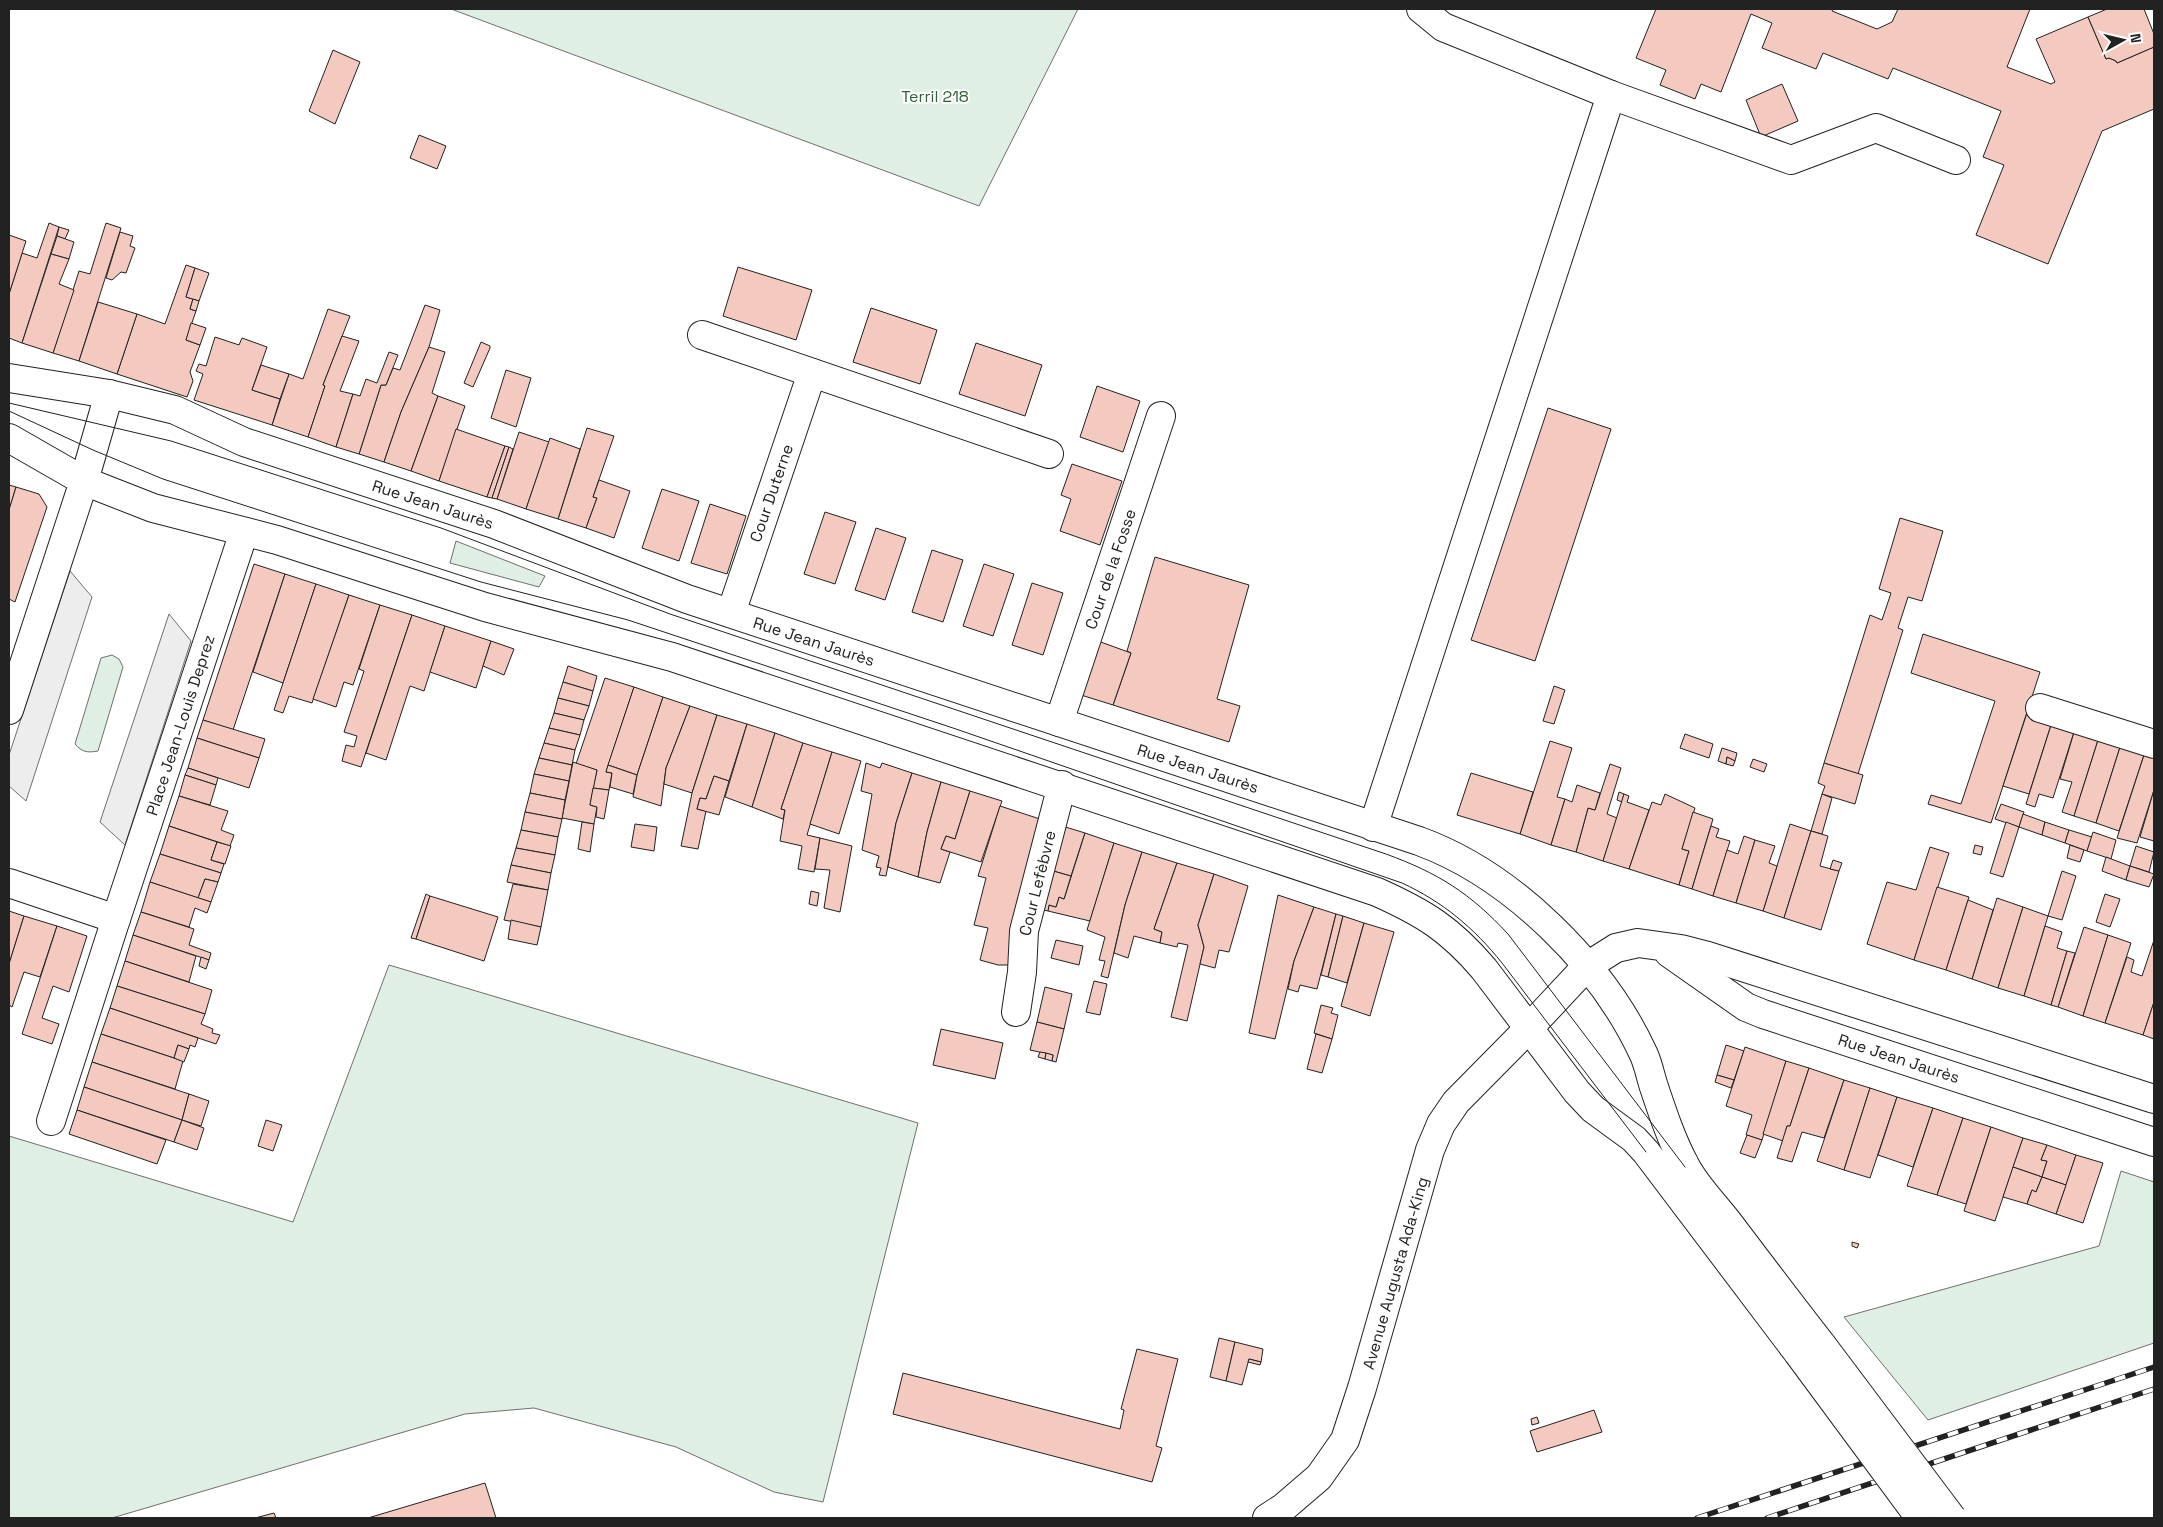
<svg xmlns="http://www.w3.org/2000/svg" width="2163" height="1527" viewBox="0 0 2163 1527" font-family="'Space Grotesk',sans-serif">
  <rect width="100%" height="100%" fill="#fff"/>
  <g fill="#e0efe3" stroke="#6f6f6f">
    <polygon points="451,9 1078,9 979,206"/>
    <polygon points="456,541 545,576 539,587 450,563"/>
    <path d="M 112,655 L 119,659 L 123,667 L 98,751 C 87,753 82,752 75,744 L 101,658 Z"/>
    <polygon points="389,965 918,1123 823,1502 774,1492 676,1447 534,1408 465,1414 112,1518 9,1518 9,1136 293,1222"/>
    <polygon points="2121,1171 2154,1182 2154,1343 1928,1420 1844,1317 2099,1246"/>
  </g>
  <g fill="#ededed" stroke="#6f6f6f">
    <polygon points="70,571 92,597 26,801 9,786 9,755"/>
    <polygon points="169,614 191,641 125,845 100,822"/>
  </g>
  <g fill="#f3c9c0" stroke="#222">
    <polygon points="1656,9 1833,9 1832,11 1877,29 1892,22 1898,9 2030,9 2007,67 2051,84 2055,82 2036,39 2088,17 2106,59 2109,58 2116,61 2117,63 2154,47 2154,109 2102,131 2048,264 1976,235 2004,165 1983,157 2001,111 1893,68 1888,79 1823,53 1816,69 1762,48 1772,23 1751,14 1721,92 1701,84 1695,99 1660,85 1666,70 1636,58"/>
    <polygon points="2107,9 2144,9 2154,34 2154,47 2117,63 2116,61 2109,58 2106,59 2088,17"/>
    <polygon points="333,50 360,62 335,124 309,111"/>
    <polygon points="1782,84 1798,121 1761,137 1746,100"/>
    <polygon points="419,135 446,146 437,169 410,158"/>
    <polygon points="49,223 59,227 22,343 9,338 9,294 22,253 37,258"/>
    <polygon points="106,223 121,228 79,361 53,353 79,271 90,274"/>
    <polygon points="59,227 69,230 65,239 57,236"/>
    <polygon points="120,232 133,236 130,246 135,248 126,273 121,272 112,280 106,278"/>
    <polygon points="9,235 26,241 9,294"/>
    <polygon points="57,236 74,242 69,259 51,254"/>
    <polygon points="51,254 69,259 59,284 74,290 53,353 22,343"/>
    <polygon points="186,265 195,268 186,297 193,299 190,309 196,311 186,340 200,345 190,372 193,381 187,397 117,374 137,314 165,324"/>
    <polygon points="738,267 812,290 796,340 723,316"/>
    <polygon points="195,268 209,273 199,301 186,297"/>
    <polygon points="193,299 199,301 196,311 190,309"/>
    <polygon points="98,302 137,314 117,374 79,361"/>
    <polygon points="425,305 440,310 429,347 401,412 384,462 359,454 381,385 386,385 393,368 400,370"/>
    <polygon points="871,308 937,330 920,384 853,362"/>
    <polygon points="328,309 350,316 323,385 325,386 308,437 272,425 289,374 303,379"/>
    <polygon points="191,323 206,328 200,345 186,340"/>
    <polygon points="342,336 359,341 340,391 353,394 336,447 308,437 325,386 323,385"/>
    <polygon points="215,337 239,345 242,338 267,347 252,390 280,399 272,425 194,400 203,374 196,371 199,364 206,366"/>
    <polygon points="481,342 490,346 490,348 473,387 464,383"/>
    <polygon points="976,343 1042,365 1025,416 959,394"/>
    <polygon points="429,347 445,352 432,393 438,396 411,471 384,462 401,412"/>
    <polygon points="389,352 398,355 386,385 381,385 359,454 336,447 353,394 360,396 366,379 377,383"/>
    <polygon points="261,365 289,374 280,399 252,390"/>
    <polygon points="506,370 531,378 516,427 491,418"/>
    <polygon points="1097,386 1140,401 1123,452 1080,437"/>
    <polygon points="438,396 465,406 439,481 411,471"/>
    <polygon points="1548,408 1611,429 1535,661 1471,640"/>
    <polygon points="587,428 614,436 593,497 597,498 586,528 558,519"/>
    <polygon points="456,429 505,446 487,497 439,481"/>
    <polygon points="519,432 549,442 526,509 497,499"/>
    <polygon points="550,438 580,449 558,519 526,509"/>
    <polygon points="505,446 509,447 492,498 487,497"/>
    <polygon points="509,447 513,449 497,499 492,498"/>
    <polygon points="1072,464 1122,481 1100,545 1060,531 1071,499 1061,495"/>
    <polygon points="599,480 630,491 614,538 586,528 597,498 593,497"/>
    <polygon points="9,485 16,487 9,510"/>
    <polygon points="16,487 39,494 47,507 15,602 9,599 9,510"/>
    <polygon points="662,489 699,501 679,561 642,548"/>
    <polygon points="710,504 746,516 727,574 691,563"/>
    <polygon points="825,512 856,522 835,584 804,574"/>
    <polygon points="1900,518 1943,531 1922,601 1908,597 1898,628 1903,630 1858,774 1824,763 1870,615 1882,620 1891,593 1879,589"/>
    <polygon points="876,528 906,538 885,600 855,590"/>
    <polygon points="932,550 963,560 943,622 912,612"/>
    <polygon points="1155,557 1249,585 1217,699 1240,706 1229,742 1113,705 1131,653 1127,651"/>
    <polygon points="254,564 285,574 233,730 203,720"/>
    <polygon points="984,564 1014,574 993,636 963,626"/>
    <polygon points="285,574 316,584 283,683 253,672"/>
    <polygon points="1032,583 1063,593 1043,655 1012,645"/>
    <polygon points="316,584 349,595 312,703 289,696 283,713 274,710"/>
    <polygon points="349,595 380,605 353,685 344,682 336,707 313,699"/>
    <polygon points="380,605 412,615 361,767 342,761 346,745 354,747 357,736 344,732 364,671 359,669"/>
    <polygon points="412,615 445,626 424,691 410,686 386,760 366,753"/>
    <polygon points="445,626 491,641 476,688 430,672"/>
    <polygon points="1923,634 2040,672 1991,823 1928,804 1931,795 1961,804 1995,701 1911,673"/>
    <polygon points="491,641 514,649 504,675 483,666"/>
    <polygon points="1098,641 1131,653 1113,705 1081,695"/>
    <polygon points="568,666 597,676 593,691 563,682"/>
    <polygon points="605,678 634,687 606,772 612,773 609,790 593,788 597,770 576,764"/>
    <polygon points="563,682 593,691 589,706 558,698"/>
    <polygon points="1554,686 1565,690 1554,724 1543,721"/>
    <polygon points="634,687 663,697 637,775 608,765"/>
    <polygon points="663,697 690,706 666,768 661,806 633,797 637,775"/>
    <polygon points="558,698 589,706 584,720 554,713"/>
    <polygon points="690,706 717,715 692,793 664,784 666,768"/>
    <polygon points="554,713 584,720 580,735 549,728"/>
    <polygon points="2027,713 2052,722 2029,794 2003,786"/>
    <polygon points="717,715 747,724 729,781 714,776 706,799 700,798 697,809 706,811 698,849 681,846 692,793"/>
    <polygon points="203,720 265,739 259,758 197,738"/>
    <polygon points="2052,722 2075,729 2053,798 2039,794 2035,807 2026,804"/>
    <polygon points="747,724 775,733 752,807 725,797"/>
    <polygon points="549,728 580,735 575,750 544,743"/>
    <polygon points="2075,729 2099,737 2074,816 2062,812 2072,782 2060,779"/>
    <polygon points="775,733 803,743 781,809 785,810 783,819 752,807"/>
    <polygon points="1685,734 1713,744 1709,758 1680,748"/>
    <polygon points="2099,737 2121,744 2096,823 2074,816"/>
    <polygon points="197,738 259,758 249,788 188,768"/>
    <polygon points="1550,741 1572,748 1557,797 1565,799 1551,845 1520,834"/>
    <polygon points="544,743 575,750 572,765 539,758"/>
    <polygon points="803,743 832,752 807,835 820,838 814,872 798,869 802,846 780,841 785,810 781,809"/>
    <polygon points="2121,744 2145,752 2119,831 2096,823"/>
    <polygon points="1722,748 1737,753 1735,761 1727,757 1726,764 1718,761"/>
    <polygon points="832,752 861,761 839,834 810,824"/>
    <polygon points="2145,752 2154,755 2154,790 2137,843 2117,838"/>
    <polygon points="1727,757 1735,761 1733,766 1726,764"/>
    <polygon points="539,758 572,765 569,781 534,774"/>
    <polygon points="1753,759 1767,764 1764,772 1750,767"/>
    <polygon points="573,762 597,770 590,805 597,807 594,824 562,818"/>
    <polygon points="866,763 880,768 882,763 912,773 896,823 886,876 879,875 881,868 876,867 879,856 862,850 872,794 861,791"/>
    <polygon points="1824,763 1863,775 1855,804 1822,794 1825,786 1818,783"/>
    <polygon points="1610,764 1621,768 1607,814 1617,818 1603,861 1576,852 1588,808 1595,810"/>
    <polygon points="608,765 637,775 633,794 610,787 612,773 606,772"/>
    <polygon points="188,768 218,778 216,785 185,775"/>
    <polygon points="912,773 941,782 927,832 918,877 888,867 896,823"/>
    <polygon points="1471,773 1533,792 1520,834 1457,815"/>
    <polygon points="534,774 569,781 565,800 530,793"/>
    <polygon points="185,775 216,785 210,805 179,796"/>
    <polygon points="714,776 729,781 719,815 697,809 700,798 706,799"/>
    <polygon points="941,782 970,791 955,839 946,836 941,849 950,852 940,883 918,877 927,832"/>
    <polygon points="1577,785 1600,793 1595,810 1588,808 1576,852 1551,845 1565,799 1572,802"/>
    <polygon points="593,788 609,790 604,819 596,817 597,807 590,805"/>
    <polygon points="2154,790 2154,841 2140,837"/>
    <polygon points="970,791 1002,801 981,862 941,849 946,836 955,839"/>
    <polygon points="1619,792 1624,794 1622,802 1617,800"/>
    <polygon points="530,793 565,800 562,819 525,812"/>
    <polygon points="1624,794 1629,796 1627,802 1649,810 1629,869 1603,861"/>
    <polygon points="1665,794 1695,808 1682,849 1689,851 1679,885 1629,869 1652,802 1661,805"/>
    <polygon points="1822,794 1832,798 1822,834 1811,831"/>
    <polygon points="179,796 228,811 221,830 234,835 230,846 169,826"/>
    <polygon points="2001,804 2024,812 2019,827 1995,819"/>
    <polygon points="1000,806 1043,820 1016,965 998,965 980,960 988,928 974,925 986,878 978,876"/>
    <polygon points="525,812 562,819 558,837 521,830"/>
    <polygon points="1693,812 1713,819 1692,889 1679,885 1689,851 1682,849"/>
    <polygon points="2023,814 2045,822 2042,835 2019,827"/>
    <polygon points="582,822 594,824 590,852 578,849"/>
    <polygon points="2006,822 2019,827 2003,877 1990,873"/>
    <polygon points="2045,822 2069,830 2065,843 2042,835"/>
    <polygon points="635,824 657,827 654,851 631,847"/>
    <polygon points="1790,824 1811,831 1784,918 1763,911"/>
    <polygon points="1059,825 1085,833 1071,876 1046,869"/>
    <polygon points="169,826 217,842 211,860 224,864 221,873 160,854"/>
    <polygon points="1711,826 1719,829 1716,837 1730,841 1713,896 1692,889"/>
    <polygon points="521,830 558,837 555,855 516,848"/>
    <polygon points="2069,830 2092,837 2087,851 2065,843"/>
    <polygon points="1811,831 1828,836 1820,866 1839,871 1821,930 1784,918"/>
    <polygon points="2093,832 2116,840 2111,859 2087,851"/>
    <polygon points="1085,833 1114,843 1090,921 1048,911 1049,905 1056,907 1059,897 1064,899"/>
    <polygon points="1744,836 1755,840 1736,903 1713,896 1727,850 1738,854"/>
    <polygon points="820,838 852,846 840,912 824,908 830,870 815,869"/>
    <polygon points="1755,840 1775,846 1769,863 1777,866 1763,911 1736,903"/>
    <polygon points="217,842 231,846 225,864 211,860"/>
    <polygon points="1114,843 1142,852 1125,905 1108,978 1101,976 1105,961 1099,960 1105,937 1087,930"/>
    <polygon points="1975,845 1983,847 1981,855 1973,853"/>
    <polygon points="2070,845 2084,850 2080,862 2067,858"/>
    <polygon points="2136,846 2154,852 2149,872 2130,866"/>
    <polygon points="1930,847 1949,853 1914,960 1867,944 1887,882 1916,890"/>
    <polygon points="516,848 555,855 551,873 511,865"/>
    <polygon points="1142,852 1177,863 1154,929 1162,932 1160,943 1134,936 1128,958 1114,953 1125,905"/>
    <polygon points="160,854 221,873 218,882 205,879 198,898 150,882"/>
    <polygon points="2106,857 2130,866 2126,880 2102,871"/>
    <polygon points="1833,860 1842,863 1839,871 1830,869"/>
    <polygon points="1177,863 1214,874 1198,925 1204,947 1187,1021 1171,1017 1188,945 1178,943 1177,947 1160,943 1162,932 1154,929"/>
    <polygon points="511,865 551,873 548,890 507,882"/>
    <polygon points="2130,866 2154,874 2149,887 2126,880"/>
    <polygon points="1046,869 1071,876 1064,899 1059,897 1056,907 1049,905 1048,911 1040,909"/>
    <polygon points="2062,871 2076,876 2062,920 2048,916"/>
    <polygon points="1214,874 1248,886 1229,952 1219,950 1215,968 1200,964 1204,947 1198,925"/>
    <polygon points="205,879 218,882 211,902 198,898"/>
    <polygon points="150,882 211,902 207,913 195,908 189,927 141,912"/>
    <polygon points="513,884 548,890 541,927 504,920"/>
    <polygon points="1937,887 1969,897 1946,970 1914,960"/>
    <polygon points="811,891 819,893 817,906 809,904"/>
    <polygon points="426,894 430,896 416,939 411,938"/>
    <polygon points="2105,894 2120,899 2110,927 2096,922"/>
    <polygon points="1278,895 1314,907 1294,961 1275,1039 1249,1033"/>
    <polygon points="430,896 498,917 484,961 416,939"/>
    <polygon points="1997,898 2023,907 1998,988 1972,979"/>
    <polygon points="1968,900 1993,910 1972,979 1946,970"/>
    <polygon points="1314,907 1336,914 1317,989 1300,985 1298,992 1288,989 1294,961"/>
    <polygon points="2023,907 2048,916 2024,996 1998,988"/>
    <polygon points="9,911 24,916 9,964"/>
    <polygon points="141,912 194,929 189,945 211,953 209,960 133,935"/>
    <polygon points="1336,914 1343,916 1328,977 1321,975"/>
    <polygon points="24,916 57,926 40,977 24,972 12,1007 9,1005 9,964"/>
    <polygon points="1343,916 1364,923 1347,983 1328,977"/>
    <polygon points="511,920 541,927 537,945 508,939"/>
    <polygon points="1364,923 1394,932 1370,1016 1341,1006"/>
    <polygon points="57,926 87,936 69,992 53,986 42,1018 59,1024 52,1044 22,1034"/>
    <polygon points="2045,926 2062,932 2057,948 2067,951 2051,1005 2024,996"/>
    <polygon points="2084,927 2108,935 2083,1016 2058,1007"/>
    <polygon points="133,935 196,956 189,982 125,961"/>
    <polygon points="2108,935 2131,943 2105,1023 2083,1016"/>
    <polygon points="1056,940 1083,946 1079,965 1051,958"/>
    <polygon points="2154,940 2154,1002 2143,1035 2105,1023 2127,957 2134,960 2131,972 2142,976"/>
    <polygon points="2067,951 2075,953 2058,1007 2051,1005"/>
    <polygon points="201,957 209,960 206,969 199,966"/>
    <polygon points="125,961 212,990 205,1014 117,986"/>
    <polygon points="1094,981 1107,984 1100,1015 1086,1012"/>
    <polygon points="117,986 205,1014 201,1024 213,1029 212,1033 220,1035 216,1044 110,1008"/>
    <polygon points="1045,987 1072,994 1064,1029 1037,1022"/>
    <polygon points="2154,1002 2154,1039 2143,1035"/>
    <polygon points="1321,1005 1333,1008 1331,1013 1338,1015 1332,1039 1314,1033"/>
    <polygon points="110,1008 198,1038 195,1047 190,1045 189,1049 178,1045 174,1058 101,1034"/>
    <polygon points="1037,1022 1064,1029 1056,1062 1052,1061 1053,1055 1030,1050"/>
    <polygon points="941,1029 1003,1043 995,1079 933,1065"/>
    <polygon points="101,1034 183,1061 175,1089 92,1062"/>
    <polygon points="1316,1034 1332,1039 1322,1073 1307,1069"/>
    <polygon points="178,1045 189,1049 184,1062 174,1058"/>
    <polygon points="1726,1045 1744,1051 1734,1080 1717,1075"/>
    <polygon points="1745,1047 1786,1061 1762,1140 1746,1135 1752,1115 1726,1106"/>
    <polygon points="1040,1052 1046,1053 1045,1059 1038,1057"/>
    <polygon points="1046,1053 1053,1055 1052,1061 1045,1059"/>
    <polygon points="1786,1061 1809,1068 1790,1126 1787,1126 1783,1141 1763,1134"/>
    <polygon points="92,1062 189,1094 182,1120 84,1087"/>
    <polygon points="1809,1068 1844,1080 1824,1138 1802,1132 1792,1162 1777,1158 1787,1126 1790,1126"/>
    <polygon points="1717,1075 1734,1080 1731,1088 1715,1082"/>
    <polygon points="1844,1080 1870,1088 1844,1170 1817,1161"/>
    <polygon points="84,1087 182,1120 174,1142 77,1110"/>
    <polygon points="1870,1088 1897,1097 1870,1178 1844,1170"/>
    <polygon points="189,1094 209,1101 201,1126 182,1120"/>
    <polygon points="1897,1097 1933,1108 1913,1167 1878,1155"/>
    <polygon points="1933,1108 1963,1118 1937,1195 1907,1186"/>
    <polygon points="77,1110 166,1140 157,1164 69,1134"/>
    <polygon points="1963,1118 1991,1127 1966,1204 1937,1195"/>
    <polygon points="182,1120 204,1128 197,1150 174,1142"/>
    <polygon points="266,1120 282,1125 273,1151 258,1146"/>
    <polygon points="1991,1127 2023,1138 1995,1221 1964,1211"/>
    <polygon points="1747,1135 1762,1140 1755,1158 1740,1153"/>
    <polygon points="2023,1138 2047,1145 2041,1160 2047,1161 2042,1177 2013,1167"/>
    <polygon points="2047,1145 2076,1155 2066,1185 2042,1177 2047,1161 2041,1160"/>
    <polygon points="2076,1155 2103,1163 2083,1223 2056,1214"/>
    <polygon points="2013,1167 2042,1177 2036,1192 2032,1190 2027,1204 2003,1197"/>
    <polygon points="2042,1177 2066,1185 2056,1214 2027,1204 2032,1190 2036,1192"/>
    <polygon points="1852,1242 1859,1244 1857,1248 1852,1246"/>
    <polygon points="1219,1338 1235,1342 1226,1381 1210,1377"/>
    <polygon points="1235,1342 1263,1349 1261,1362 1249,1359 1242,1385 1226,1381"/>
    <polygon points="1137,1349 1178,1359 1156,1446 1162,1448 1152,1482 893,1414 903,1373 1120,1429 1124,1410 1121,1409"/>
    <polygon points="1249,1359 1261,1362 1260,1365 1248,1362"/>
    <polygon points="1594,1410 1602,1432 1537,1452 1530,1431"/>
    <polygon points="1537,1417 1539,1423 1532,1425 1531,1419"/>
    <polygon points="485,1483 496,1518 368,1518"/>
    <polygon points="274,1513 276,1518 255,1518"/>
  </g>
  <g fill="none" stroke-linecap="round" stroke-linejoin="round">
    <g stroke="#222" stroke-width="30">
      <g id="minor">
        <polyline points="1421,9 1443,27 1611,95 1791,160 1876,128 1956,160"/>
        <polyline points="702,335 1049,454"/>
        <polyline points="731,613 812,373"/>
        <polyline points="2040,708 2154,744"/>
        <polyline points="9,710 84,481 109,394"/>
        <polyline points="1059,722 1161,416"/>
        <polyline points="1373,827 1611,95"/>
        <polyline points="9,883 116,919 244,532"/>
        <polyline points="1669,953 1746,1007 1763,1014 2154,1142"/>
        <polyline points="1016,1012 1022,972 1024,931 1062,785"/>
        <polyline points="51,1121 116,919"/>
        <polyline points="1267,1518 1284,1507 1319,1477 1345,1440 1362,1388 1430,1150 1441,1124 1456,1102 1529,1028 1586,967 1616,948 1638,943 1681,949 1708,956 2154,1099"/>
      </g>
    </g>
    <g stroke="#222" stroke-width="30">
      <g id="major">
        <path d="M 9,378 L 109,394 L 175,410 L 244,442 L 494,524 L 687,599 L 1419,841 C 1512,875 1603,965 1644,1055 C 1648,1064 1650,1074 1653,1084 C 1662,1111 1671,1139 1685,1165 C 1695,1185 1714,1204 1728,1222 C 1759,1263 1790,1304 1822,1345"/>
        <path d="M 9,438 L 84,481 L 153,508 L 277,540 L 485,607 L 672,657 L 1377,892 C 1424,913 1450,929 1484,969 L 1577,1092 L 1593,1109 L 1634,1139 L 1646,1152 L 1798,1353"/>
      </g>
    </g>
    <use href="#minor" stroke="#fff" stroke-width="28"/>
    <use href="#major" stroke="#fff" stroke-width="28"/>
    <g stroke="#222" stroke-width="1">
      <path d="M 9,403 L 171,441 L 441,528 L 670,614 L 1386,854 C 1438,873 1470,893 1508,934 L 1685,1167"/>
      <path d="M 9,411 L 93,450 L 163,479 L 481,582 L 628,620 L 953,728 L 1402,883 C 1443,902 1474,928 1502,963 L 1646,1152"/>
    </g>
    <g stroke="#222" stroke-width="5.5">
      <g id="rail">
        <polyline points="1697,1518 2154,1367"/>
        <polyline points="1767,1518 2154,1389"/>
      </g>
    </g>
    <use href="#rail" stroke="#fff" stroke-width="4" stroke-dasharray="11" stroke-linecap="butt"/>
    <g stroke="#222" stroke-width="30" stroke-linecap="butt">
      <g id="major-bridge">
        <polyline points="1822,1345 1952,1518"/>
        <polyline points="1798,1353 1920,1518"/>
      </g>
    </g>
    <use href="#major-bridge" stroke="#fff" stroke-width="28"/>
  </g>
  <g text-anchor="middle" stroke-width="4" stroke-linejoin="round" paint-order="stroke">
    <g font-size="16" fill="#2f5e38" stroke="#fff">
      <text x="935" y="102">Terril 218</text>
    </g>
    <g font-size="16" fill="#222" stroke="#fff">
      <text transform="translate(771 493) rotate(-71)" y="6">Cour Duterne</text>
      <text transform="translate(433 504) rotate(18)" y="6">Rue Jean Jaurès</text>
      <text transform="translate(1110 569) rotate(-71)" y="6">Cour de la Fosse</text>
      <text transform="translate(814 641) rotate(18)" y="6">Rue Jean Jaurès</text>
      <text transform="translate(180 725) rotate(-72)" y="6">Place Jean-Louis Deprez</text>
      <text transform="translate(1198 768) rotate(18)" y="6">Rue Jean Jaurès</text>
      <text transform="translate(1037 883) rotate(-76)" y="6">Cour Lefèbvre</text>
      <text transform="translate(1899 1058) rotate(18)" y="6">Rue Jean Jaurès</text>
      <text transform="translate(1395 1273) rotate(-74)" y="6">Avenue Augusta Ada-King</text>
    </g>
  </g>
  <rect width="2163" height="1527" fill="none" stroke="#222222" stroke-width="20"/>
  <g transform="translate(2123 40) rotate(82)" stroke="#ffffff" stroke-width="4" paint-order="stroke">
  <path d="M0-4L9 19L0 12L-9 19Z" fill="#222222"/>
  <text y="-8" font-size="14" font-weight="bold" text-anchor="middle" fill="#222222">N</text>
  </g>
</svg>
